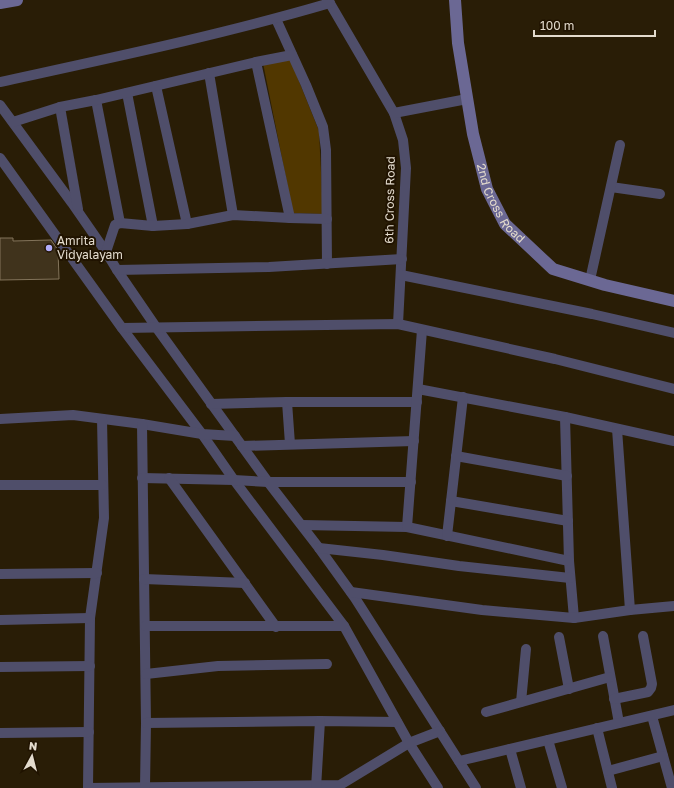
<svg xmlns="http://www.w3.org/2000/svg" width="674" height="788" viewBox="0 0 674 788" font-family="'Golos Text',sans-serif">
  <rect width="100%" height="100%" fill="#291d06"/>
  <polygon fill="#513700" points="290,59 319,131 323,214 293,213 263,63"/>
  <polygon fill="#40331c" stroke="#83745b" points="0,238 13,238 13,241 51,240 58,250 59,279 0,280"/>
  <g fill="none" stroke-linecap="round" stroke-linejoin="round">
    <g stroke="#4f4e6a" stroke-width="10">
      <polyline points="328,0 394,113 403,140 406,168 398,324"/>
      <polyline points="276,19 306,85 323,127 326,150 327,264"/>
      <polyline points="256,62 292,55"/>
      <polyline points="209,73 233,215"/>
      <path d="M 0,82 C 110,58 221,35 330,3"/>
      <polyline points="156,86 187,224"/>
      <polyline points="127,93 153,226"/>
      <polyline points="96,100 120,223"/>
      <polyline points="0,105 72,203 106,252 117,270 156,327 268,482 319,548 355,598 476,788"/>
      <polyline points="60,107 78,209"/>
      <polyline points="394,113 467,99"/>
      <polyline points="13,122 60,107 96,100 256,62 290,218"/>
      <polyline points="0,158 122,328 202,434 234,480 344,626 409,743 438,788"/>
      <polyline points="611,187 660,194"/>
      <polyline points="106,252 115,225 120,223 153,226 187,224 233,215 290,218 327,219"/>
      <polyline points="117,270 269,267 402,259"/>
      <polyline points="401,275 592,314 674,333"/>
      <polyline points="590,280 620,145"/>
      <polyline points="122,328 398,324 555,359 674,389"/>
      <polyline points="418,389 565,417 674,441"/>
      <polyline points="287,402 290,444"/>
      <polyline points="211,404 287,402 417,402"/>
      <polyline points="565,417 569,561 574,618"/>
      <polyline points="0,419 73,415 142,424 202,434 235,436"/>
      <polyline points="102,419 104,518 90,618 88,788 340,785 409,743 440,731"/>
      <polyline points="142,424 146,723 145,787"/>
      <polyline points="617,429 630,610"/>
      <polyline points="242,446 414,441"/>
      <polyline points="456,456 567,476"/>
      <polyline points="142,478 234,480 268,482 411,482"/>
      <polyline points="169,478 276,627"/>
      <polyline points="0,485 103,485"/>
      <polyline points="451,501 568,521"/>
      <polyline points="302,525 407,527 569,561"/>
      <polyline points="407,527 422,330"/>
      <polyline points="447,536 463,397"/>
      <polyline points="319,548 383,555 459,566 570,578"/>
      <polyline points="0,574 97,573"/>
      <polyline points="144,579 245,583"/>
      <polyline points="351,592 482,610 574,618 630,610 674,606"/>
      <polyline points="0,620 90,618"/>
      <polyline points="145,626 344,626"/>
      <polyline points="603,636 619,723"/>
      <polyline points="559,637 569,689"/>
      <polyline points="0,667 90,666"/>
      <polyline points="146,674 218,666 327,664"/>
      <polyline points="614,699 648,692 651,688 652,684 643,636"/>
      <polyline points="521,702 526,649"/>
      <polyline points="486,712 610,677"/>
      <polyline points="652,716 672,788"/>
      <polyline points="146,723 320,721 397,722"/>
      <polyline points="597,728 612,788"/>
      <polyline points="0,733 89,732"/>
      <polyline points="548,740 562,788"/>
      <polyline points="510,749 521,788"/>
      <polyline points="459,761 674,710"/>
      <polyline points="608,771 663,756"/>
      <polyline points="316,788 320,721"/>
    </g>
    <g stroke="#6b6894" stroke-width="12">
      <path id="s1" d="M 455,0 L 458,43 L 473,134 L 487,189 L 505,224 L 553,269 L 605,285 L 674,301"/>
      <polyline points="0,3 17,0"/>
    </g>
  </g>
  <circle fill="#b2adf9" stroke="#201300" stroke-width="1.5" cx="49" cy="248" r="4"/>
  <g text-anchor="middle" stroke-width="4" stroke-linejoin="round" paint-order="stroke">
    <g font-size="12" fill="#e3dbcd" stroke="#201300">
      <text transform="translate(390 200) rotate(-89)" y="4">6th Cross Road</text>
      <text dy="4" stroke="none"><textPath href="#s1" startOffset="211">2nd Cross Road</textPath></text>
    </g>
    <g font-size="12" fill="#e3dbcd" stroke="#201300" text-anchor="start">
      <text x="57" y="245">Amrita<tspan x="57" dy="14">Vidyalayam</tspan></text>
    </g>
  </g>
  <g transform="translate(32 756) rotate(7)" stroke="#201300" stroke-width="3" paint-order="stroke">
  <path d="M0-3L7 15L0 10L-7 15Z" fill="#e3dbcd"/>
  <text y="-6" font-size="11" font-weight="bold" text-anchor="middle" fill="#e3dbcd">N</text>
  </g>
  <path d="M534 30v6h121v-6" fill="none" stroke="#e3dbcd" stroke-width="2"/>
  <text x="540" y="30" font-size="12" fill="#e3dbcd" stroke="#201300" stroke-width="3" paint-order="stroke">100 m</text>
</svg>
